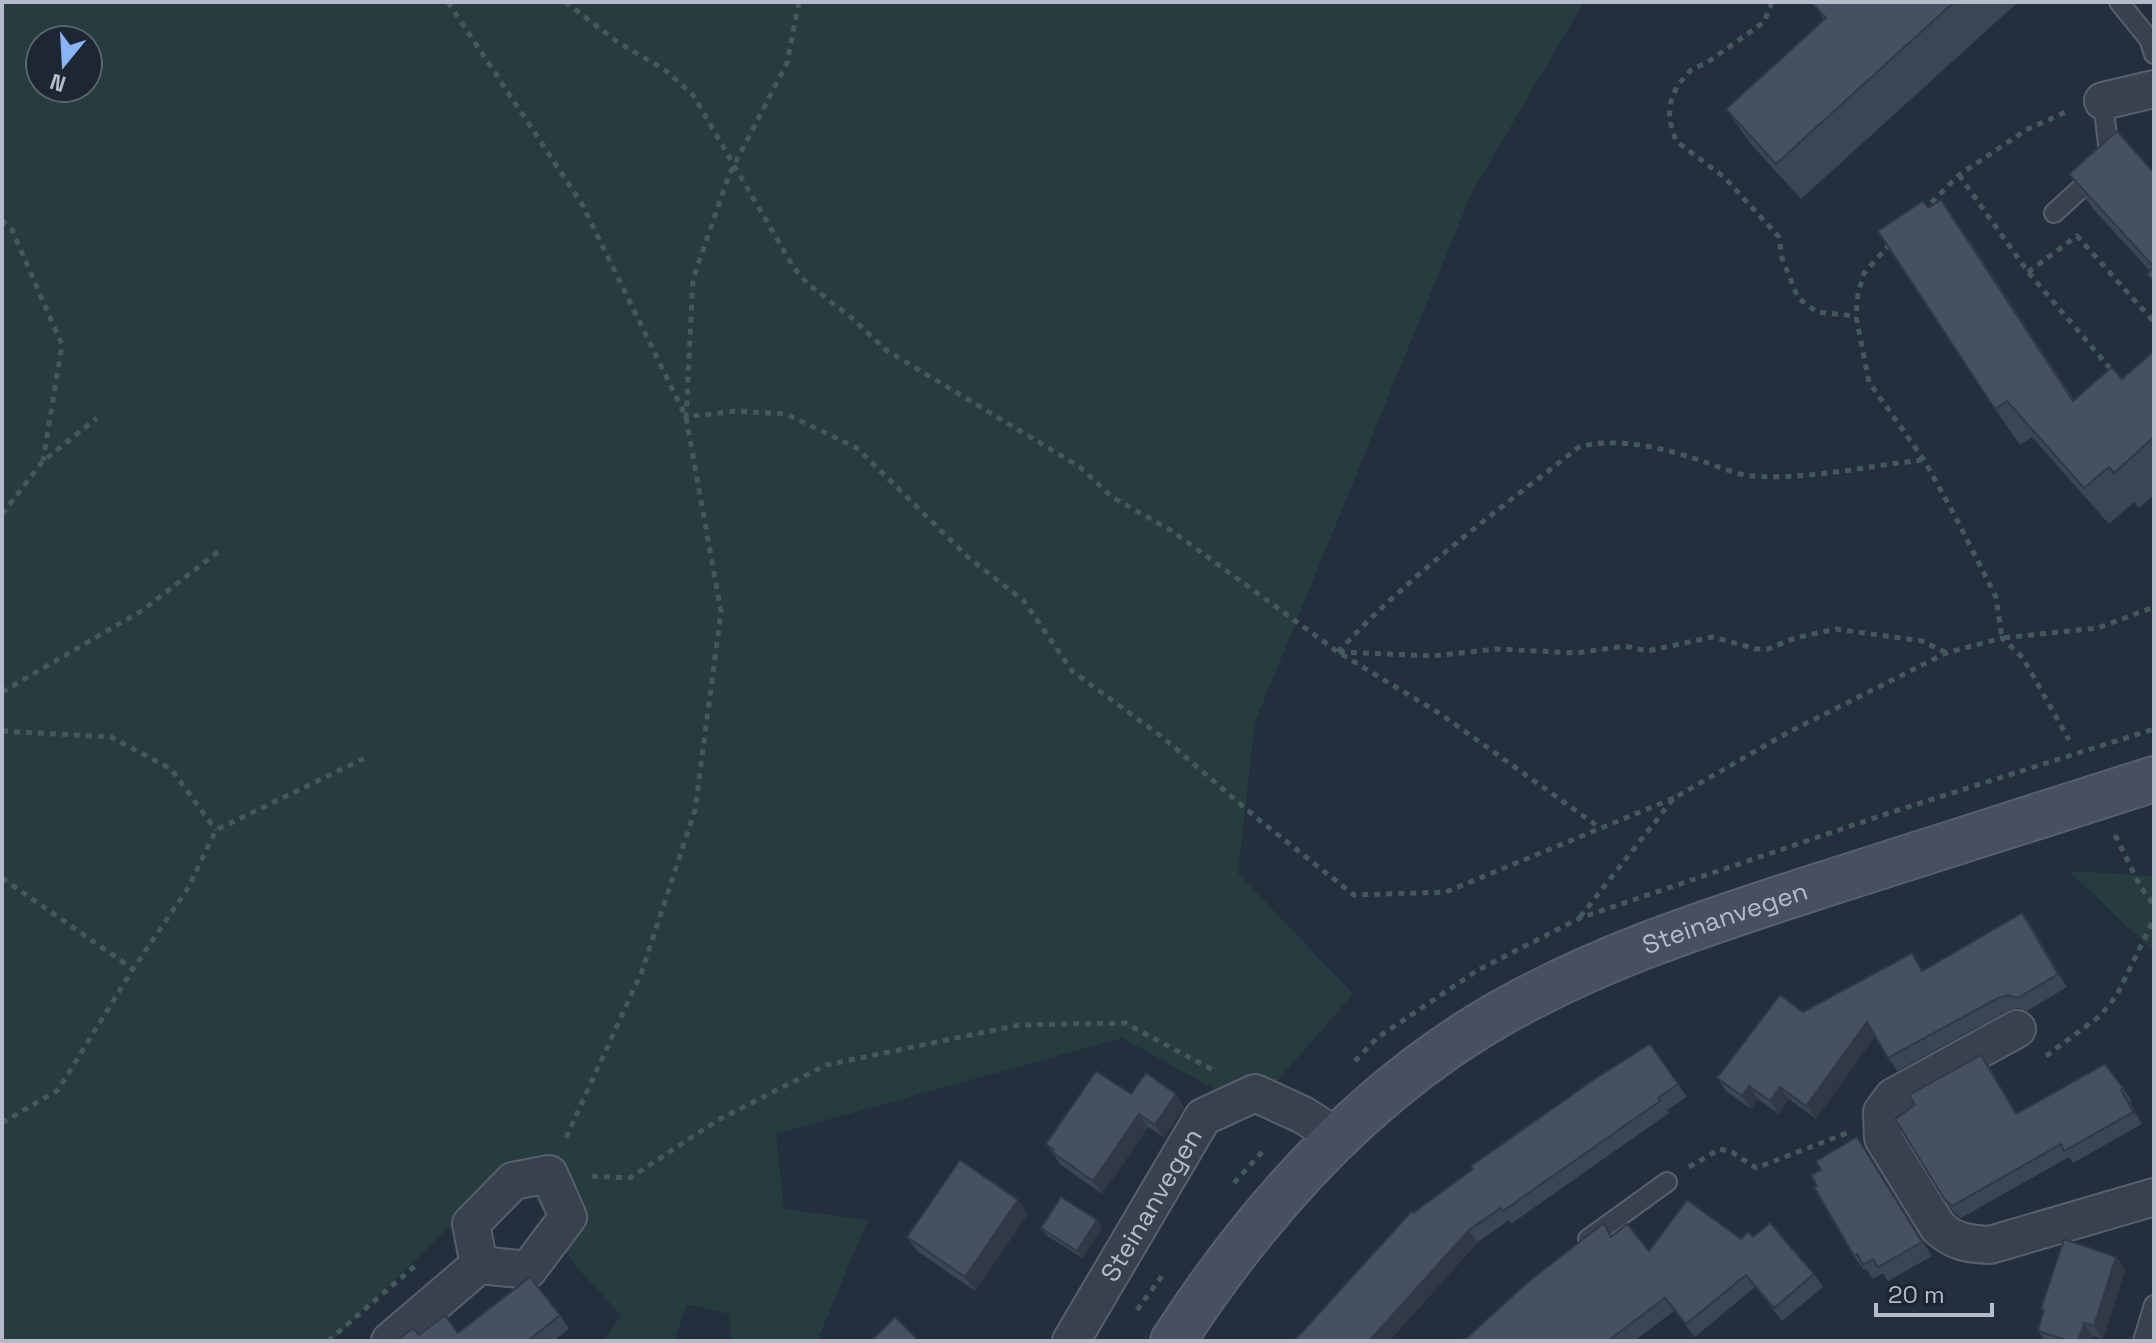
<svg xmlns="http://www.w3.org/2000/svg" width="2156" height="1343" viewBox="0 0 2156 1343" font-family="'Space Grotesk',sans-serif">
  <rect width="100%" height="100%" fill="#242f3e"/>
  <g fill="#263c3f" fill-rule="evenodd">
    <path d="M 2,2 L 1584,2 L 1472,192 L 1255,722 L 1238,873 L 1353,994 L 1252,1110 L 1122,1038 L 776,1134 L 784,1209 L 868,1220 L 817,1341 L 731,1341 L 729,1314 L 687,1304 L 674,1341 L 604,1341 L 621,1315 L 572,1262 L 515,1163 L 332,1341 L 2,1341 ZM 40,40 L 88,40 L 88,88 L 40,88 Z"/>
    <polygon points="2069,871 2154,876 2154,952"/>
  </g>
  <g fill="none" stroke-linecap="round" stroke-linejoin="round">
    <g stroke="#565f6c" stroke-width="22">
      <g id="lane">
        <polyline points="2119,2 2149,39 2154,54"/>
        <polyline points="2054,213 2110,162 2103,101"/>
        <polyline points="1588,1239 1667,1182"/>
        <polyline points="2143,1341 2154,1305"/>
      </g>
    </g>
    <g stroke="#565f6c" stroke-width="40">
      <g id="street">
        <polyline points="2103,101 2154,89"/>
        <path d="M 2017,1029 L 1893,1097 L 1882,1112 L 1883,1138 L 1938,1227 C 1954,1242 1968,1244 1990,1245 L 2154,1197"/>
        <polyline points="390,1341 479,1265 528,1270 568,1217 549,1174 513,1181 471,1224 479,1265"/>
        <path id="s1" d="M 1071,1341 L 1203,1117 L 1255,1093 L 1303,1115 L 1339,1138"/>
      </g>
    </g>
    <g stroke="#565f6c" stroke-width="48">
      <g id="secondary">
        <path id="s2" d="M 1173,1341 C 1252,1219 1354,1103 1479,1026 C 1585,961 1707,922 1825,884 C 1935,849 2044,814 2154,779"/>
      </g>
    </g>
    <g stroke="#44595c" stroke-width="5" stroke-dasharray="6 6" stroke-linecap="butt">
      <polyline points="448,2 582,204 686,417 721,612 695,810 642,971 564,1142"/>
      <polyline points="565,2 619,43 665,70 693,95 794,268 808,284 852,318 886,350 1080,467 1112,497 1172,531 1338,652 1442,715 1600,828"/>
      <polyline points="799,2 787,63 729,175 693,279 686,417 735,411 786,414 857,448 969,558 1024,601 1072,671 1161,736 1258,819 1354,895 1446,892 1674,798"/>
      <polyline points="1772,2 1764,22 1708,62 1691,70 1677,86 1671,101 1669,118 1676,141 1724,177 1779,237 1782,258 1798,298 1817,312 1856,316"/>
      <polyline points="1959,175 2028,272 2114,373"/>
      <polyline points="1923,211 1959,175 2026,130 2068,111"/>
      <polyline points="2,220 12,230 62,345 43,461"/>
      <polyline points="1890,244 1864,273 1858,294 1856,316 1869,382 1924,460 1955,516 1996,597 2002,638 2098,628 2154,607"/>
      <polyline points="2028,272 2077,236 2154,322"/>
      <polyline points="2,514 43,461 97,418"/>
      <path d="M 1338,652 C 1410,574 1496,512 1579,447 C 1620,436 1666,449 1705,462 C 1720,467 1737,475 1752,476 C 1808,480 1867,466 1923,460"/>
      <polyline points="1339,652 1433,656 1497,649 1576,653 1625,646 1647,651 1713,637 1756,649 1768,649 1795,638 1836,629 1922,641 1945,652"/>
      <polyline points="2,692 143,610 219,551"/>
      <polyline points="2,731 111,737 171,769 216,830"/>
      <polyline points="2115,835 2140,886 2154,905"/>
      <polyline points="2,878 133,969"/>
      <polyline points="1580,917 1674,798 1787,733 1946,653 2002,638 2023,658 2069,740"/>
      <polyline points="2046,1056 2100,1016 2117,995 2154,919"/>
      <polyline points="1355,1061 1377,1038 1478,970 1580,918 1889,813 2154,729"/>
      <polyline points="2,1123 58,1090 133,969 188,888 216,830 369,756"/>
      <polyline points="1689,1167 1720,1149 1732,1152 1756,1168 1847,1133"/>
      <polyline points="592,1176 630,1178 718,1120 826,1065 1019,1025 1125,1023 1215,1071"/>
      <polyline points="1234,1183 1262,1152"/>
      <polyline points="1137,1310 1162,1276"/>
      <polyline points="328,1341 416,1265"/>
    </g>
    <use href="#lane" stroke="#38414e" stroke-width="18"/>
    <use href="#street" stroke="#38414e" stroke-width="36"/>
    <use href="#secondary" stroke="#465061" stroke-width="44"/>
  </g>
  <g fill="#3b4654">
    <polygon points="1815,2 2018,2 1801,199 1751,144 1726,109 1824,20 1813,4"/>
    <polygon points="2154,173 2154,283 2147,274 2150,271 2094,210 2069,174"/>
    <polygon points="1928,208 1966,235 2074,400 2122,379 2154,351 2154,495 2139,508 2134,502 2109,524 2032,437 2020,445 1995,409"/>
    <polygon points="2022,913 2031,925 2067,987 2027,1011 2017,1008 2007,1011 1897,1071 1875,1036 1816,1119 1789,1099 1779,1114 1758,1099 1751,1109 1726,1091 1717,1078 1803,1012 1923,970"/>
    <polygon points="1650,1044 1687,1097 1667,1110 1669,1113 1511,1224 1509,1220 1478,1242 1389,1341 1294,1341 1413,1213"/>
    <polygon points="1981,1055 1990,1068 2017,1114 2105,1064 2132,1101 2130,1102 2142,1124 2073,1163 2069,1157 1961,1218 1954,1213 1945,1200 1915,1105"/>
    <polygon points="1131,1094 1176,1094 1184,1107 1164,1137 1148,1127 1102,1194 1061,1165 1046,1144"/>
    <polygon points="1866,1151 1932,1256 1888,1281 1883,1273 1873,1279 1866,1269 1864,1270 1854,1256"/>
    <polygon points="1018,1200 1028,1214 975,1291 917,1251 907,1237"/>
    <polygon points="1097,1220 1102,1227 1082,1258 1046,1235 1041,1228"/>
    <polygon points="1613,1235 1649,1251 1753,1237 1814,1274 1823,1287 1782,1321 1755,1287 1695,1337 1674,1311 1634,1341 1462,1341"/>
    <polygon points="2116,1257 2125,1270 2103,1339 2093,1336 2091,1341 2045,1341 2038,1331 2043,1313 2041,1309"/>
    <polygon points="560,1315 569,1329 553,1341 397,1341 419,1335 458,1333"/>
  </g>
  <g fill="#303945">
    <polygon points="1941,200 1966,235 2098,436 2073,401"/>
    <polygon points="2022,913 2031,925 2067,987 2058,974"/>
    <polygon points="1867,1022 1876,1035 1816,1119 1806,1106"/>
    <polygon points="1981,1055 1990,1068 2025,1127 2016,1114"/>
    <polygon points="1749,1086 1758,1099 1751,1109 1742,1096"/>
    <polygon points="1780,1087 1789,1099 1779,1114 1770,1101"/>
    <polygon points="2121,1090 2130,1102 2142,1124 2133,1112"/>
    <polygon points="1176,1094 1184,1107 1164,1137 1155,1125"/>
    <polygon points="1139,1114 1148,1127 1102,1194 1093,1181"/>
    <polygon points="1857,1137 1866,1151 1932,1256 1922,1242"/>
    <polygon points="1018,1200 1028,1214 975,1291 965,1277"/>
    <polygon points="1097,1220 1102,1227 1082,1258 1077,1251"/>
    <polygon points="1469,1230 1478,1242 1389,1341 1369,1341"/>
    <polygon points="2116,1257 2125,1270 2103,1339 2094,1326"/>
    <polygon points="2084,1323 2093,1336 2091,1341 2078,1341"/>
  </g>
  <g fill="#455162" stroke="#303945" stroke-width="2">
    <polygon points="1815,2 1954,2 1776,164 1726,109 1826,18 1813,4"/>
    <polygon points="2117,131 2154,173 2154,281 2147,274 2154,267 2069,174"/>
    <polygon points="1941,200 2073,401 2112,367 2122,379 2154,351 2154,437 2114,473 2109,467 2084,488 2007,401 1995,409 1878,231 1923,201 1928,208"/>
    <polygon points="2022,913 2058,974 2018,998 2008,995 1998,998 1888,1058 1867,1022 1806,1106 1780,1087 1770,1101 1749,1086 1742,1096 1717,1078 1780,995 1803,1012 1912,953 1922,971"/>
    <polygon points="1650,1044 1678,1084 1658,1098 1660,1101 1503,1211 1501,1208 1469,1230 1369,1341 1294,1341 1411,1212 1413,1213 1473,1169 1471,1166 1596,1078"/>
    <polygon points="1981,1055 2016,1114 2105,1064 2123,1088 2121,1090 2133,1112 2064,1151 2061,1144 1952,1206 1945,1200 1895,1119 1915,1105 1909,1095"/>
    <polygon points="1096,1071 1131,1094 1146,1073 1176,1094 1155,1125 1139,1114 1093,1181 1052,1152 1054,1150 1046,1144"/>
    <polygon points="1857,1137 1922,1242 1878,1267 1873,1259 1863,1265 1857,1254 1854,1256 1814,1187 1817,1186 1811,1175 1821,1170 1816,1161"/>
    <polygon points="960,1160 1018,1200 965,1277 907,1237"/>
    <polygon points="1061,1197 1097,1220 1077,1251 1041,1228"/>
    <polygon points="1687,1200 1741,1239 1748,1232 1753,1237 1770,1223 1814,1274 1774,1308 1746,1275 1686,1324 1665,1298 1608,1341 1462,1341 1461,1340 1468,1337 1528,1282 1604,1223 1611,1237 1627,1224 1649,1251"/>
    <polygon points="2064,1239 2116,1257 2094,1326 2084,1323 2078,1341 2069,1341 2038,1331 2044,1310 2041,1309"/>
    <polygon points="530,1277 560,1315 528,1341 397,1341 413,1328 419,1335 445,1315 458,1333"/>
    <polygon points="895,1317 919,1341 871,1341"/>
  </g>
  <g text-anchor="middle" stroke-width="8" stroke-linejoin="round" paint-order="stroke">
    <g font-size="26" fill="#b4bcc9" stroke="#1d2633">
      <text dy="9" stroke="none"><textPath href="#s2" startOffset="712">Steinanvegen</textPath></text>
      <text dy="9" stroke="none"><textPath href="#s1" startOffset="158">Steinanvegen</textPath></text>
    </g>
  </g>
  <rect width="2156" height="1343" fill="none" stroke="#b4bcc9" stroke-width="8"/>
  <g transform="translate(64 64) rotate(198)"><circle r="38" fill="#1d2633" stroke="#59626f" stroke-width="2"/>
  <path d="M0-6L14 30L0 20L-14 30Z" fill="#8ab4f8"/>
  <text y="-12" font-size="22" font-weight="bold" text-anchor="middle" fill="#b4bcc9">N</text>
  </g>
  <path d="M1876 1303v12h116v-12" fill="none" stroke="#b4bcc9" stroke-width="4"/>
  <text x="1888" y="1303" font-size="24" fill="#b4bcc9" stroke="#1d2633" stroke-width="6" paint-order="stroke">20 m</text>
</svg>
